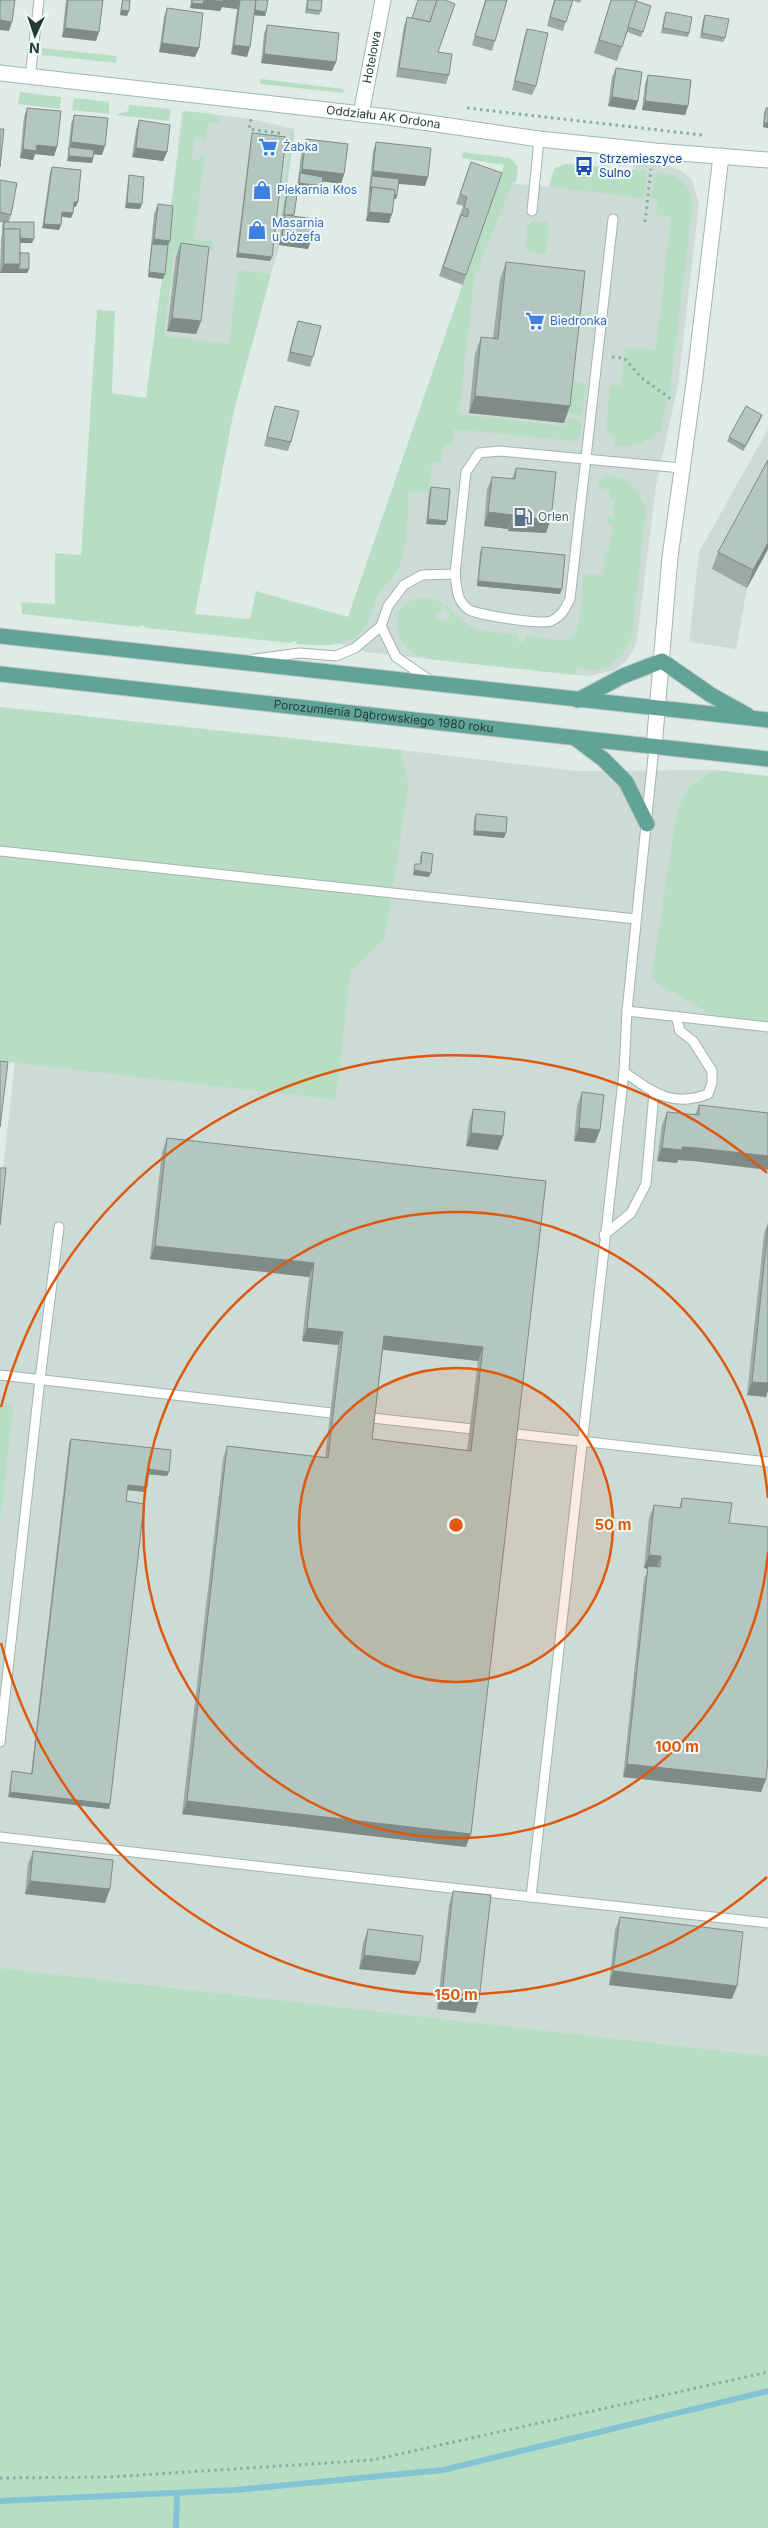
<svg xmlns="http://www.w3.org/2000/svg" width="768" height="2528" viewBox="0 0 768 2528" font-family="Inter,sans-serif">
  <rect width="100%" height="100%" fill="#dfebe7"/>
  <g fill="#cddbd6">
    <polygon points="182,111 245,118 295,129 279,245 234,410 146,398 163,279"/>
    <polygon points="566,164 634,170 635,164 669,166 683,172 692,180 699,204 678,385 656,486 637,640 633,650 626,661 615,670 588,676 365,652 335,642 348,618 498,182 549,187 554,169"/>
    <polygon points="768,429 768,549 747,588 736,649 689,642 699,552"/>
    <polygon points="401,750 577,771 714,770 689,786 768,1024 768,2056 0,1968 0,1524 14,1404 0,1402 0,1195 15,1062 336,1100 351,969 385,939 409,785"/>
  </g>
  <g fill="#b7dec3">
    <polygon points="42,48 117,56 116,63 42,55"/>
    <polygon points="261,79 343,89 344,93 260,84"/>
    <polygon points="20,92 61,97 60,109 18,104"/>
    <polygon points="74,98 109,102 109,114 72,110"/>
    <polygon points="129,105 171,109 169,121 116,115 128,111"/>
    <path d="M 184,111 L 214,114 L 220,124 L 208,122 L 206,140 L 194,138 L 192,159 L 199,160 L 200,154 L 205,154 L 194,239 L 213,241 L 212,251 L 209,251 L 208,255 L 174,252 L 164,336 L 229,344 L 238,270 L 271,274 L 234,410 L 195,614 L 250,619 L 256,591 L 348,617 L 504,165 L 462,158 L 463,152 L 510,158 L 518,167 L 516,183 L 513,182 L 481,261 L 480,271 L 475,271 L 459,414 L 565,426 L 566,418 L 582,420 L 580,436 L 576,441 L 572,441 L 454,429 L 452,446 L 443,445 L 441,462 L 432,462 L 429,492 L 409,491 C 407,516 409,548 397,571 C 392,580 384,586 378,595 C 374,602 373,612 369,620 C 356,649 323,646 297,644 L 295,641 L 290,643 L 147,628 L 141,625 L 139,627 L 22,614 L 21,602 L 55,604 L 55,553 L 81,555 L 97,310 L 115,311 L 112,393 L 146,398 Z"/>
    <polygon points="291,131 294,132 279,245 275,260"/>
    <polygon points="566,164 647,171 645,198 549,187 554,169"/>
    <path d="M 654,172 C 679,175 687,179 693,204 L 670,389 L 661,430 C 646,443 633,448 613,445 L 615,439 L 606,432 L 610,385 L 621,386 L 625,347 L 656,350 L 671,217 L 656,215 L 657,199 L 651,198 Z"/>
    <polygon points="532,221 549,222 546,254 529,252 525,248 527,226"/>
    <polygon points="570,381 586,383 582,415 566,413"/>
    <path d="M 607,476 C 629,477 637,489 646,508 L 632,634 L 629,644 L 623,654 L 608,667 L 596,670 L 576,668 L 575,675 L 429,659 L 426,655 L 421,657 C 377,638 397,581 442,603 L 442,610 L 437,610 L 436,620 L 449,621 L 449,611 L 445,611 L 445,604 L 463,622 L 478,630 L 518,635 L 518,642 L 525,642 L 526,635 C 538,637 559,643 570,638 C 583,632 582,588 583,574 L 603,575 L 605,551 L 610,550 L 612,524 L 608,523 L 608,517 L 613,517 L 614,501 L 610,501 L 611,490 L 597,488 L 599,480 Z"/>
    <polygon points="0,707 401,750 409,785 385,939 351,970 336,1100 0,1061"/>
    <polygon points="714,770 768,776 768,1024 722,1020 651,980 677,811 689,786"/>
    <polygon points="0,1402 14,1404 0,1524"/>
    <polygon points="0,1968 768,2056 768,2528 0,2528"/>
  </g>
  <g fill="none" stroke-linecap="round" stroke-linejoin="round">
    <g stroke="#84c3d3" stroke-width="6">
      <polyline points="0,2501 236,2490 443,2470 768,2391"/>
      <polyline points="176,2528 177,2493"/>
    </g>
    <g stroke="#a2b3ae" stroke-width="11">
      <g id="lane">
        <polyline points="30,77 39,0"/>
        <polyline points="532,211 539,139"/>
        <path d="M 455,574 C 457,588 456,600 468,609 C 475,615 543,625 551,621 C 562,616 565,609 570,599 L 613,219"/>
        <polyline points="381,626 396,657 431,681"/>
        <polyline points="254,659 300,653 336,656 355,648 381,626 388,606 404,585 422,575 455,574 466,472 479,453 499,451 681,468"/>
        <polyline points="0,851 636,919"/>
        <polyline points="627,1011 768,1027"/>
        <path d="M 624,1072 C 653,1092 671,1108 708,1094 L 712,1083 L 712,1071 L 693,1041 L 680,1031 L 676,1016"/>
        <polyline points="604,1235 631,1213 646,1184 654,1093"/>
        <polyline points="0,1375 340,1414"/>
        <polyline points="363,1417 482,1430"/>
        <polyline points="507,1433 768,1462"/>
        <polyline points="0,1742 40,1379 59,1227"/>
        <polyline points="0,1837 531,1897 624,1072 627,1011 654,747"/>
        <polyline points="531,1897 768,1923"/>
      </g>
    </g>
    <g stroke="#a2b3ae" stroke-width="17">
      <g id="street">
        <path id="s1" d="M 361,114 L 383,0"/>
        <polyline points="654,747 670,557 695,376 721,156"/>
      </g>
    </g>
    <g stroke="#9db7b0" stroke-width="17">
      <g id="secondary">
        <path id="s2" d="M 0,73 L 388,117 L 539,139 L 655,151 L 768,160"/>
      </g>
    </g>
    <g stroke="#c0c8c7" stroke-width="17">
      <g id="primary">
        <polyline points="0,636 768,720"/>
        <path id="s3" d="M 0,674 L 768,759"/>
        <polyline points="578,700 623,676 662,661 711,695 747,715"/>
        <polyline points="575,738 603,759 626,782 647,824"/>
      </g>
    </g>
    <g stroke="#7eb0a3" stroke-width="3" stroke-dasharray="2.5 4" stroke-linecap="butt">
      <polyline points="467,108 702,135"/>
      <polyline points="251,119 249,129 284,134"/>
      <polyline points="645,222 651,169"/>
      <polyline points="612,357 624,358 643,379 671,399"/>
      <polyline points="0,2478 110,2477 373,2460 768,2372"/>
    </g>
    <use href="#lane" stroke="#fff" stroke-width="9"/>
    <use href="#street" stroke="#fff" stroke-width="15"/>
    <use href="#secondary" stroke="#fff" stroke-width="15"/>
    <use href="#primary" stroke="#61a396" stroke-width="15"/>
  </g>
  <g fill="#9baaa5" fill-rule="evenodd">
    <polygon points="66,0 103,0 96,41 62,37"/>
    <polygon points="122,0 130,0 129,11 127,16 120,15"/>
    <polygon points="191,0 268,0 265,16 254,15 247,57 231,54 237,9 222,7 220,11 190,8"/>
    <polygon points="307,0 322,0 321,11 319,15 305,13"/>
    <polygon points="485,0 507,0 492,51 472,45"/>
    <polygon points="554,0 581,0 580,3 572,0 563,31 547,26"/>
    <polygon points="611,0 637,0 636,1 651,6 641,37 627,32 617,61 594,53"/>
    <polygon points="167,8 195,57 159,52 164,17"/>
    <polygon points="666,12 689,33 688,37 661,33 664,17"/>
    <polygon points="705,15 725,38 723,42 700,38 703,19"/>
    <polygon points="407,17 438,52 449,75 446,84 396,77 404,26"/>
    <polygon points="267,25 336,62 332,71 261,63 264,34"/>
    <polygon points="527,29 536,86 532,95 512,90 524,38"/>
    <polygon points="616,68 638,101 635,110 608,106 612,77"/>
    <polygon points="648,75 688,106 685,115 642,110 645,84"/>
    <polygon points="27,108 57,147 54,156 35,154 33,160 20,158 24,117"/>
    <polygon points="766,108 768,108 768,128 763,127 764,113"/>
    <polygon points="74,115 102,155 94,154 92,163 67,161 71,124"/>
    <polygon points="139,120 167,152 163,161 132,157 136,130"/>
    <polygon points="252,133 270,261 236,257 251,138"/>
    <polygon points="306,139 344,174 341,184 322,181 320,191 297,188 302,148"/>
    <polygon points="376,142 425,186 399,184 396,199 394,199 389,223 366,221 373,151"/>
    <polygon points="471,162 466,275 463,285 439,276 463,206 456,204"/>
    <polygon points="52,167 76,207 74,207 73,213 71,218 62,217 61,225 59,230 42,228 50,172"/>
    <polygon points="129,175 140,209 125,208 128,180"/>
    <polygon points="0,180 11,215 9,222 32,243 20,243 20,253 29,269 27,273 0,273 1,238 2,234 2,226 3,223 0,222"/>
    <polygon points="287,194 294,215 294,216 311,240 308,249 279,245 282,224 284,219 282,219 285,199"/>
    <polygon points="158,204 168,245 163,279 148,277 154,214"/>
    <polygon points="181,243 201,321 196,334 167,331 176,256"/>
    <polygon points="506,262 564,423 469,413 475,354 481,337 493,338 500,279"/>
    <polygon points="298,321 313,357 310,367 287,361 295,330"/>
    <polygon points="275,406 291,442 288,451 264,446 272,415"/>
    <polygon points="762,415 760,420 743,451 727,441 729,437"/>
    <polygon points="768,460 768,549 747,588 712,569 718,552"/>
    <polygon points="516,468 546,533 508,531 508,529 484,526 487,490 492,477 512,479"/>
    <polygon points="431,487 447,521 445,525 426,524 429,492"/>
    <polygon points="482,547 562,589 560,594 477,586 480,552"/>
    <polygon points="476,814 504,838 473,835 474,819"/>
    <polygon points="422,852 429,877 413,875 415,864 420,864 420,857"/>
    <polygon points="582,1092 600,1130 595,1143 574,1141 577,1106"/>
    <polygon points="699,1105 768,1113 693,1161 678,1160 677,1163 657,1161 662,1125 667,1112 695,1115"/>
    <polygon points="473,1109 498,1150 466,1146 469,1122"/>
    <path d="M 167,1138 L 546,1181 L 466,1847 L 182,1814 L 223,1459 L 227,1446 L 325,1457 L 338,1345 L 302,1341 L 309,1277 L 150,1259 L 162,1152 ZM 383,1350 L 478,1361 L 467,1450 L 372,1439 Z"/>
    <polygon points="768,1222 768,1390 766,1397 747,1395 764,1234"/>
    <polygon points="71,1439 169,1472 167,1476 148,1474 147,1487 145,1492 127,1490 126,1501 110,1804 109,1809 8,1797 11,1776 12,1771 31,1774 69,1443"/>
    <polygon points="682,1498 729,1523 766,1779 761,1792 623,1777 644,1579 648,1569 644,1568 649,1518 654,1505 679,1508"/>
    <polygon points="33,1851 105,1903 25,1894 28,1864"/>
    <polygon points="453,1891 479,2000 475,2013 437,2009 449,1905"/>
    <polygon points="620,1917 732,1999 609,1985 615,1930"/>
    <polygon points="368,1929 415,1975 359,1969 363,1943"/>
  </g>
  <g fill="#7e8b86">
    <polygon points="205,0 240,0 237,9 222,7 220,11 190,8 192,3 203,4"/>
    <polygon points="121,10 129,11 127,16 120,15"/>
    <polygon points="254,10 266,12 265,16 252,15"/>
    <polygon points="0,20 12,22 9,31 0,30"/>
    <polygon points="65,28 99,32 96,41 62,37"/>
    <polygon points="162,43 199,48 195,57 159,52"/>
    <polygon points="234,45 250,47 247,57 231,54"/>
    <polygon points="264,54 336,62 332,71 261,63"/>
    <polygon points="612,97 638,101 635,110 608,106"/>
    <polygon points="645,101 688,106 685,115 642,110"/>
    <polygon points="764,123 768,123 768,128 763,127"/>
    <polygon points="71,142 105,146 102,155 69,152"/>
    <polygon points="37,145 57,147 54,156 35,154 33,160 20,158 23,149"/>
    <polygon points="136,148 167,152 163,161 132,157"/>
    <polygon points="69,156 93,158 92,163 67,161"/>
    <polygon points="302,169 344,174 341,184 300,178"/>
    <polygon points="373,171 428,177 425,186 371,181"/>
    <polygon points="299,183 322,186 320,191 297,188"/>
    <polygon points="371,192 397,195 396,199 371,197"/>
    <polygon points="74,202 78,202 76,207 72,207"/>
    <polygon points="127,203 142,204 140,209 125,208"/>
    <polygon points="62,212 73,213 71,218 60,216"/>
    <polygon points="369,212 392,214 389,223 366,221"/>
    <polygon points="44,224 61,225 59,230 42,228"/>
    <polygon points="282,236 311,240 308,249 279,245"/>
    <polygon points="18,238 34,239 32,243 17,243"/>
    <polygon points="154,239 170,241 166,250 152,244"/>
    <polygon points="238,253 272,257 270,261 236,257"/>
    <polygon points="4,264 20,264 29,269 27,273 0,273"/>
    <polygon points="149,272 165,274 163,279 148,277"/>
    <polygon points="172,318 201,321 196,334 167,331"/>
    <polygon points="475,396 570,406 564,423 469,413"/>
    <polygon points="762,415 760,420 743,451 745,446"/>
    <polygon points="488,512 513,515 508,529 484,526"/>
    <polygon points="513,517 551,519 546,533 508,531"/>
    <polygon points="428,519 447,521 445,525 426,524"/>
    <polygon points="768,543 768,549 747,588 753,570"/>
    <polygon points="478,581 562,589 560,594 477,586"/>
    <polygon points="475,831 506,833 504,838 473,835"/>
    <polygon points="414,870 431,873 429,877 413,875"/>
    <polygon points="579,1128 600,1130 595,1143 574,1141"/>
    <polygon points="471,1133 503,1136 498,1150 466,1146"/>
    <polygon points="682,1147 698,1148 768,1156 768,1170 693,1161 678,1160 677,1163 657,1161 662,1148"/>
    <polygon points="155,1246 314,1263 309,1277 150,1259"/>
    <polygon points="307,1328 343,1332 338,1345 302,1341"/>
    <polygon points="384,1336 483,1347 478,1361 379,1349"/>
    <polygon points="752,1382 768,1383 768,1390 766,1397 747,1395"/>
    <polygon points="149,1469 169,1472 167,1476 147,1474"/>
    <polygon points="128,1485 147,1487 145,1492 126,1490"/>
    <polygon points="649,1555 661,1556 656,1569 648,1566 648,1569 644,1568"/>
    <polygon points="627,1764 766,1779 761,1792 623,1777"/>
    <polygon points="10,1792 110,1804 109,1809 8,1797"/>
    <polygon points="187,1801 471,1834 466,1847 182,1814"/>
    <polygon points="30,1881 110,1889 105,1903 25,1894"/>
    <polygon points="364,1955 420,1962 415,1975 359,1969"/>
    <polygon points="613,1971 737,1986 732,1999 609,1985"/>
    <polygon points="442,1996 479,2000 475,2013 437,2009"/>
  </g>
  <g fill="#b4c6c0" stroke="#7e8b86" fill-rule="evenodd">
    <polygon points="0,0 15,0 12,22 0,20"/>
    <polygon points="68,0 103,0 99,32 65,28"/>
    <polygon points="123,0 130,0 129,11 121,10"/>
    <polygon points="192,0 204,0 203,4 192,3"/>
    <polygon points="207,0 223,0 223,2"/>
    <polygon points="240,0 256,0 250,47 234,45"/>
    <polygon points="256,0 268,0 266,12 255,10"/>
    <polygon points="308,0 322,0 321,11 307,9"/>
    <polygon points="418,0 437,0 430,22 412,18"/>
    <polygon points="437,0 445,0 455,4 438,52 452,54 449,75 399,68 407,17 430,22"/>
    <polygon points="486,0 507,0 495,41 475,36"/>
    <polygon points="555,0 573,0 566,22 550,17"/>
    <polygon points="611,0 637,0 622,47 599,40"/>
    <polygon points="636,1 651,6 643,32 628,27"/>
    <polygon points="167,8 203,13 199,48 162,43"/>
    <polygon points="666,12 692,17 689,33 663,28"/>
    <polygon points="705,15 729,19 725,38 702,33"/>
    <polygon points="267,25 339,33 336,62 264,54"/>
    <polygon points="527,29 548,33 536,86 515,81"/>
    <polygon points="616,68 642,72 638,101 612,97"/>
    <polygon points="648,75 691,80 688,106 645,101"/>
    <polygon points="27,108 61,111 57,147 37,145 36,151 23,149"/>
    <polygon points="766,108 768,108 768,123 764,123"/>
    <polygon points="74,115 108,118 105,146 71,142"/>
    <polygon points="139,120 170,125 167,152 136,148"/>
    <polygon points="0,129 4,129 0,167"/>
    <polygon points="252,133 286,137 272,257 238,253"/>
    <polygon points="306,139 348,144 344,174 302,169"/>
    <polygon points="376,142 431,148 428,177 373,171"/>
    <polygon points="69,147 94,150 93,158 69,156"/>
    <polygon points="471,162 502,173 466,275 443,267 461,215 467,217 469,210 464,207 467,197 460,194"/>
    <polygon points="52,167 81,170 78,202 74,202 73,213 62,212 61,225 44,224"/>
    <polygon points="300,173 323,177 322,186 299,183"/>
    <polygon points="129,175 144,177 142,204 127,203"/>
    <polygon points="372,176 399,179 397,195 394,194 395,190 372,187 370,192"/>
    <polygon points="0,180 17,183 11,215 0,212"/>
    <polygon points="372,187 395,190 392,214 369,212"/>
    <polygon points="287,194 297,195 294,215 284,215"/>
    <polygon points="158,204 173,206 170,241 154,239"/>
    <polygon points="285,215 314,219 311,240 282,236"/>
    <polygon points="4,222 34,222 34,239 20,238 20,229 4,229"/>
    <rect x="4" y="229" width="16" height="35"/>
    <polygon points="181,243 209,247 201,321 172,318"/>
    <polygon points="152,244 168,245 165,274 149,272"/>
    <polygon points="20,253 29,253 29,269 18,269 20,264"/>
    <polygon points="506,262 585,271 570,406 475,396 481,337 498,339"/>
    <polygon points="298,321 321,326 313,357 290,352"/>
    <polygon points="275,406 299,411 291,442 267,437"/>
    <polygon points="746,406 762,415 745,446 729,437"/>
    <polygon points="768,460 768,543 753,570 718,552"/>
    <polygon points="516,468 556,472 551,519 513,517 513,515 488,512 492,477 515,479"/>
    <polygon points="431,487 450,489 447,521 428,519"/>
    <polygon points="482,547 565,555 562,589 478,581"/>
    <polygon points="476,814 507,817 506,833 475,831"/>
    <polygon points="422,852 433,854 431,873 414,870 415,864 421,864"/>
    <polygon points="0,1061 8,1062 0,1127"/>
    <polygon points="582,1092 604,1095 600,1130 579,1128"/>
    <polygon points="699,1105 768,1113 768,1156 698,1148 682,1147 682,1150 662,1148 667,1112 699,1115"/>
    <polygon points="473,1109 505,1112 503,1136 471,1133"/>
    <path d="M 167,1138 L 546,1181 L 471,1834 L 187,1801 L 227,1446 L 328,1458 L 343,1332 L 307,1328 L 314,1263 L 155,1246 ZM 384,1336 L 483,1347 L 471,1451 L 372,1439 Z"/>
    <polygon points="0,1168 6,1168 0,1225"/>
    <polygon points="768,1227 768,1383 752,1382"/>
    <polygon points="71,1439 171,1450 169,1472 149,1469 147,1487 128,1485 126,1501 144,1504 110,1804 10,1792 12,1771 32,1774"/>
    <polygon points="682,1498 732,1503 729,1523 768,1527 768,1758 766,1779 627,1764 648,1566 660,1567 661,1556 649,1555 654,1505 681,1508"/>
    <polygon points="33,1851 113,1860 110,1889 30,1881"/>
    <polygon points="453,1891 491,1895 479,2000 442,1996"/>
    <polygon points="620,1917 743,1932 737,1986 613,1971"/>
    <polygon points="368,1929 423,1936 420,1962 364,1955"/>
  </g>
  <circle cx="456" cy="1525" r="157" fill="#de580e" fill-opacity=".12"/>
  <g fill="none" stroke="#de580e" stroke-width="2.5">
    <circle cx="456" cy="1525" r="157"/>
    <path d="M768 1552A313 313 0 1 1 768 1498"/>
    <path d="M767 1877A470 470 0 0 1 1 1643M1 1407A470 470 0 0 1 767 1173"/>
  </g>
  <defs>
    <g id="supermarket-bare" transform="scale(1.5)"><path d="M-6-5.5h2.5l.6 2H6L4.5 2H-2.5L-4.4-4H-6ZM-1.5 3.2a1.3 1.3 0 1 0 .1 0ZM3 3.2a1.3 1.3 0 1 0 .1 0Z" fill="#3f7fe0" stroke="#f0f8f4" stroke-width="2.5" paint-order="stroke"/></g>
    <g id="bus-bare" transform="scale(1.5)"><path d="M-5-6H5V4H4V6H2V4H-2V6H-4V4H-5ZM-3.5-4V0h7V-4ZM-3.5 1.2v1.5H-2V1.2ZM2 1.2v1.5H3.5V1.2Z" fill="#1a4fb4" stroke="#f0f8f4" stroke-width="2.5" paint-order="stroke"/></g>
    <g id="shop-bare" transform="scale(1.5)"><path d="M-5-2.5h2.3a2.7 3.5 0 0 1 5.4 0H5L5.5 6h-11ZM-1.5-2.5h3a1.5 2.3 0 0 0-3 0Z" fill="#3f7fe0" stroke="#f0f8f4" stroke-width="2.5" paint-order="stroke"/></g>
    <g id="fuel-bare" transform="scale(1.5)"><path d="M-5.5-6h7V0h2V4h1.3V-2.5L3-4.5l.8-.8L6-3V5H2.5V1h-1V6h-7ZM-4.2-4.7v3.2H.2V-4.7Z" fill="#5c6f8a" stroke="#f0f8f4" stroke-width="2.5" paint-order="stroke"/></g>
  </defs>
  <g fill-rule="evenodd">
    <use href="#supermarket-bare" x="268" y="147"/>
    <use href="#bus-bare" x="584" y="166"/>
    <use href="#shop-bare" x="262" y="190"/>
    <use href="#shop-bare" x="257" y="230"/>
    <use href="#supermarket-bare" x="535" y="321"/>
    <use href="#fuel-bare" x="523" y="517"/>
  </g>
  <g text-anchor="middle" stroke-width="4" stroke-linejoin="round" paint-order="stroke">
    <g font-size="12" fill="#1f3c36" stroke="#f0f8f4">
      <text dy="4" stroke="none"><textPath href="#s1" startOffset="58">Hotelowa</textPath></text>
      <text dy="4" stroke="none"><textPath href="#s2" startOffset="386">Oddziału AK Ordona</textPath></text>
      <text dy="4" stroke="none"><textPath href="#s3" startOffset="386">Porozumienia Dąbrowskiego 1980 roku</textPath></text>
    </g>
    <g font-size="12" fill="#366cbe" stroke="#f0f8f4" text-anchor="start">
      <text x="283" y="151">Żabka</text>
      <text x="277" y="194">Piekarnia Kłos</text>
      <text x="272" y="227">Masarnia<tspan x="272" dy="14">u Józefa</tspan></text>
      <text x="550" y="325">Biedronka</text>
    </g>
    <g font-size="12" fill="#164399" stroke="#f0f8f4" text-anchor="start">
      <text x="599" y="163">Strzemieszyce<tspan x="599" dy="14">Sulno</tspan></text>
    </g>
    <g font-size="12" fill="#4e5e75" stroke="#f0f8f4" text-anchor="start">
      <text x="538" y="521">Orlen</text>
    </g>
  </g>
  <circle cx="456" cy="1525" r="8" fill="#de580e" stroke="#f0f8f4" stroke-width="2.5"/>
  <g font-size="15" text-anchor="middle" font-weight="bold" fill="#de580e" stroke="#f0f8f4" stroke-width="4" stroke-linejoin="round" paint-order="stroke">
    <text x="613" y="1530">50 m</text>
    <text x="677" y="1752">100 m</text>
    <text x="456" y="2000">150 m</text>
  </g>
  <g transform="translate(35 35) rotate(183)" stroke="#f0f8f4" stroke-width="4" paint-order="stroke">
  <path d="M0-4L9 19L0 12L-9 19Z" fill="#1f3c36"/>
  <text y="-8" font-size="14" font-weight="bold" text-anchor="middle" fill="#1f3c36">N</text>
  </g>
</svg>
